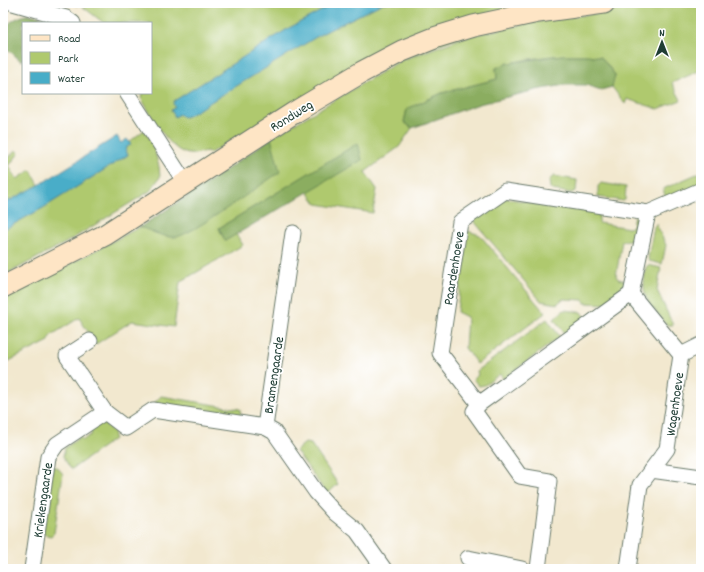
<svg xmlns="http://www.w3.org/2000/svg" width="704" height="572" viewBox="0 0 704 572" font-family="Dekko,sans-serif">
  <rect width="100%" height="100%" fill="#fff"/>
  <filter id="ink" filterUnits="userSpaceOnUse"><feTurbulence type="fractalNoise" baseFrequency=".025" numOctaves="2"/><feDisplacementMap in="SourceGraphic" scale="8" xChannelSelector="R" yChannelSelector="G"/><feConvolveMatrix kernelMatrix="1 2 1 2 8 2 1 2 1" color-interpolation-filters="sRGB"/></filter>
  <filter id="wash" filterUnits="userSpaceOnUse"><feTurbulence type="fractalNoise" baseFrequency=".012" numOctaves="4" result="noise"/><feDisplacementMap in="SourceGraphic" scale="16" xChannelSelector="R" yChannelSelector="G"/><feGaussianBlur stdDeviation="0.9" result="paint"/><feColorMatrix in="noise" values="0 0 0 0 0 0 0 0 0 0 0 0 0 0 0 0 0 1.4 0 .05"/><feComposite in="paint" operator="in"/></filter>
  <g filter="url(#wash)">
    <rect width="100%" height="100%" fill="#f2e8cf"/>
    <g fill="#afc96e" stroke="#678351">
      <path d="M 74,3 L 336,3 L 289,28 L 174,101 L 175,107 L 171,110 L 175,117 L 179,114 L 186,117 L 321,34 L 383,3 L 547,3 L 304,96 L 210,153 L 207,151 C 201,152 195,155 189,154 C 169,152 151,114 141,98 L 142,93 L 151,93 L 151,23 L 104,23 L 79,4 L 76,6 Z"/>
      <path d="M 701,3 L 701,70 L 672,83 L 681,100 L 658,109 L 627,99 L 625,104 L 612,87 L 615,75 L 601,57 C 574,52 522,57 496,68 L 497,79 L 442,93 L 407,109 L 404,122 L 412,128 L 399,147 L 365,172 L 377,189 L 373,213 L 317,204 L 307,191 L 361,160 L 357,144 L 219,228 L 225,241 L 236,234 L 243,245 L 180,282 L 174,327 L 132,321 L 96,344 L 79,318 L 50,336 L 49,341 L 3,364 L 3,299 L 140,227 L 170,237 L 271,138 L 400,61 L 468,36 L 530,23 L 626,9 Z"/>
      <polygon points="144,130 153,144 159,167 160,177 150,191 67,242 3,276 3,230 43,208 128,155 125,149 131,144 129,142"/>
      <polygon points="15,150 19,153 9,166 17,179 31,170 39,185 3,204 3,165"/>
      <polygon points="701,172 701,184 666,199 663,189"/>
      <polygon points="554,176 577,180 576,191 571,193 552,190 550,188 549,180"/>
      <polygon points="601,183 626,187 625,200 623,201 598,197 598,186"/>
      <polygon points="505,198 557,207 557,204 599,212 599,223 629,228 632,226 634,216 638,218 637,239 622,241 616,276 618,279 626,281 626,289 607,304 585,303 583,300 563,299 557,304 541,301 473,220"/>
      <polygon points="656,224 666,245 662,264 649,261 648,258 654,227"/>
      <polygon points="465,230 480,235 545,313 477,364 465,348 467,317 457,312 460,285 456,283"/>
      <path d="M 648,265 L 661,268 L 657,290 L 673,325 L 667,325 C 647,300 640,300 646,267 Z"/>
      <polygon points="564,310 581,312 586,319 565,334 554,319"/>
      <polygon points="547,319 560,337 503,379 500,374 485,385 479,386 473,379 478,375 477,371"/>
      <polygon points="161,396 240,409 241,418 154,403"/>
      <path d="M 102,423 C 108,426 115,431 114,439 L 72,469 L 70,468 L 63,456 L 65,448 L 80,437 L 83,440 L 92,434 L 89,430 Z"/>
      <polygon points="305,443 311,444 338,484 327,494 296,451"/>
      <polygon points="52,466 57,467 63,474 54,533 51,536 43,534"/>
    </g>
    <g fill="#8bad61" stroke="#55754a">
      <path d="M 26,15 L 33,15 L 58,23 L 23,23 L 23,60 L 21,61 L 3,45 C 3,27 8,20 26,15 Z"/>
      <polygon points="562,55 588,55 601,57 615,75 612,87 601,90 586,85 565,85 536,90 479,104 412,128 404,122 407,109 442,93 497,79 496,68 508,63"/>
      <path d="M 271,138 L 280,172 C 263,183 190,236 176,237 C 164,238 151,231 140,227 L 206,184 Z"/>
      <polygon points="358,143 362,160 225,241 219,228"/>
    </g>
    <g fill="#48adc8" stroke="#34757e">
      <polygon points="336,3 383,3 321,34 188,116 183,117 179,114 175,117 171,110 175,107 173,104 174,101 289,28"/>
      <polygon points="117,136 121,143 127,139 131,144 125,149 128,155 43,208 3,230 3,204 39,185"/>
    </g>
  </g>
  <g filter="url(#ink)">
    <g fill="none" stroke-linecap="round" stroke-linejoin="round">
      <g stroke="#69796a" stroke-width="17">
        <g id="street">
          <polyline points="13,3 66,18 73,23"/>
          <polyline points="127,93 186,184"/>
          <polyline points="293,233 265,427 274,432 316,492 335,513 357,531 384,569"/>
          <polyline points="631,294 648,213"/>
          <polyline points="90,341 67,356 105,412"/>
          <polyline points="681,355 631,294 479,404 440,353 460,222 505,191 648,213 701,190"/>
          <polyline points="479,404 474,411 520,476 549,481 538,569"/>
          <polyline points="651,470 701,477"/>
          <polyline points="468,558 522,569"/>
          <polyline points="32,569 48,457 57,444 105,412 126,428 153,410 265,427"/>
          <polyline points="628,569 640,485 667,449 681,355 701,345"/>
        </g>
      </g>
      <g stroke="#69796a" stroke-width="23">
        <polyline id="secondary" points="3,287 105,235 295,112 362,72 402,51 437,37 473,26 538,12 604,3"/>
      </g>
      <use href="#street" stroke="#fff" stroke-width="15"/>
      <use href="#secondary" stroke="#fee5c5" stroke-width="21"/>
    </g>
  </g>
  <g text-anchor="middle" stroke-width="3.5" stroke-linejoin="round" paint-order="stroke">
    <g font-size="14" fill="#1f3d34" stroke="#fff">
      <text transform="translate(291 115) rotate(-32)" y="5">Rondweg</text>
      <text transform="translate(453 268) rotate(-81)" y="5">Paardenhoeve</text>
      <text transform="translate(273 375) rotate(-82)" y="5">Bramengaarde</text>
      <text transform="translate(674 404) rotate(-82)" y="5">Wagenhoeve</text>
      <text transform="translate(42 500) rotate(-82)" y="5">Kriekengaarde</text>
    </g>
  </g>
  <rect width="704" height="572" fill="none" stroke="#fff" stroke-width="16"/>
  <rect x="22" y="22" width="130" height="72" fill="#ffffff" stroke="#a5b1ae"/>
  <rect x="30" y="35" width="20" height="6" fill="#fee5c5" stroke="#a5b1ae"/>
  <text x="58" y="42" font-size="12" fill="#1f3d34">Road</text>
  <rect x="30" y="52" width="20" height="12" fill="#afc96e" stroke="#a5b1ae"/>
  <text x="58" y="62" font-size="12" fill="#1f3d34">Park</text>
  <rect x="30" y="72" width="20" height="12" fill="#48adc8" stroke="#a5b1ae"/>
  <text x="58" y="82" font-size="12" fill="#1f3d34">Water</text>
  <g transform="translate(662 42)" stroke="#ffffff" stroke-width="3" paint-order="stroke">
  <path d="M0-3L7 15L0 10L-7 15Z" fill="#1f3d34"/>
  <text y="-6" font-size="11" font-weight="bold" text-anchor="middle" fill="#1f3d34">N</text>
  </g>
</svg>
